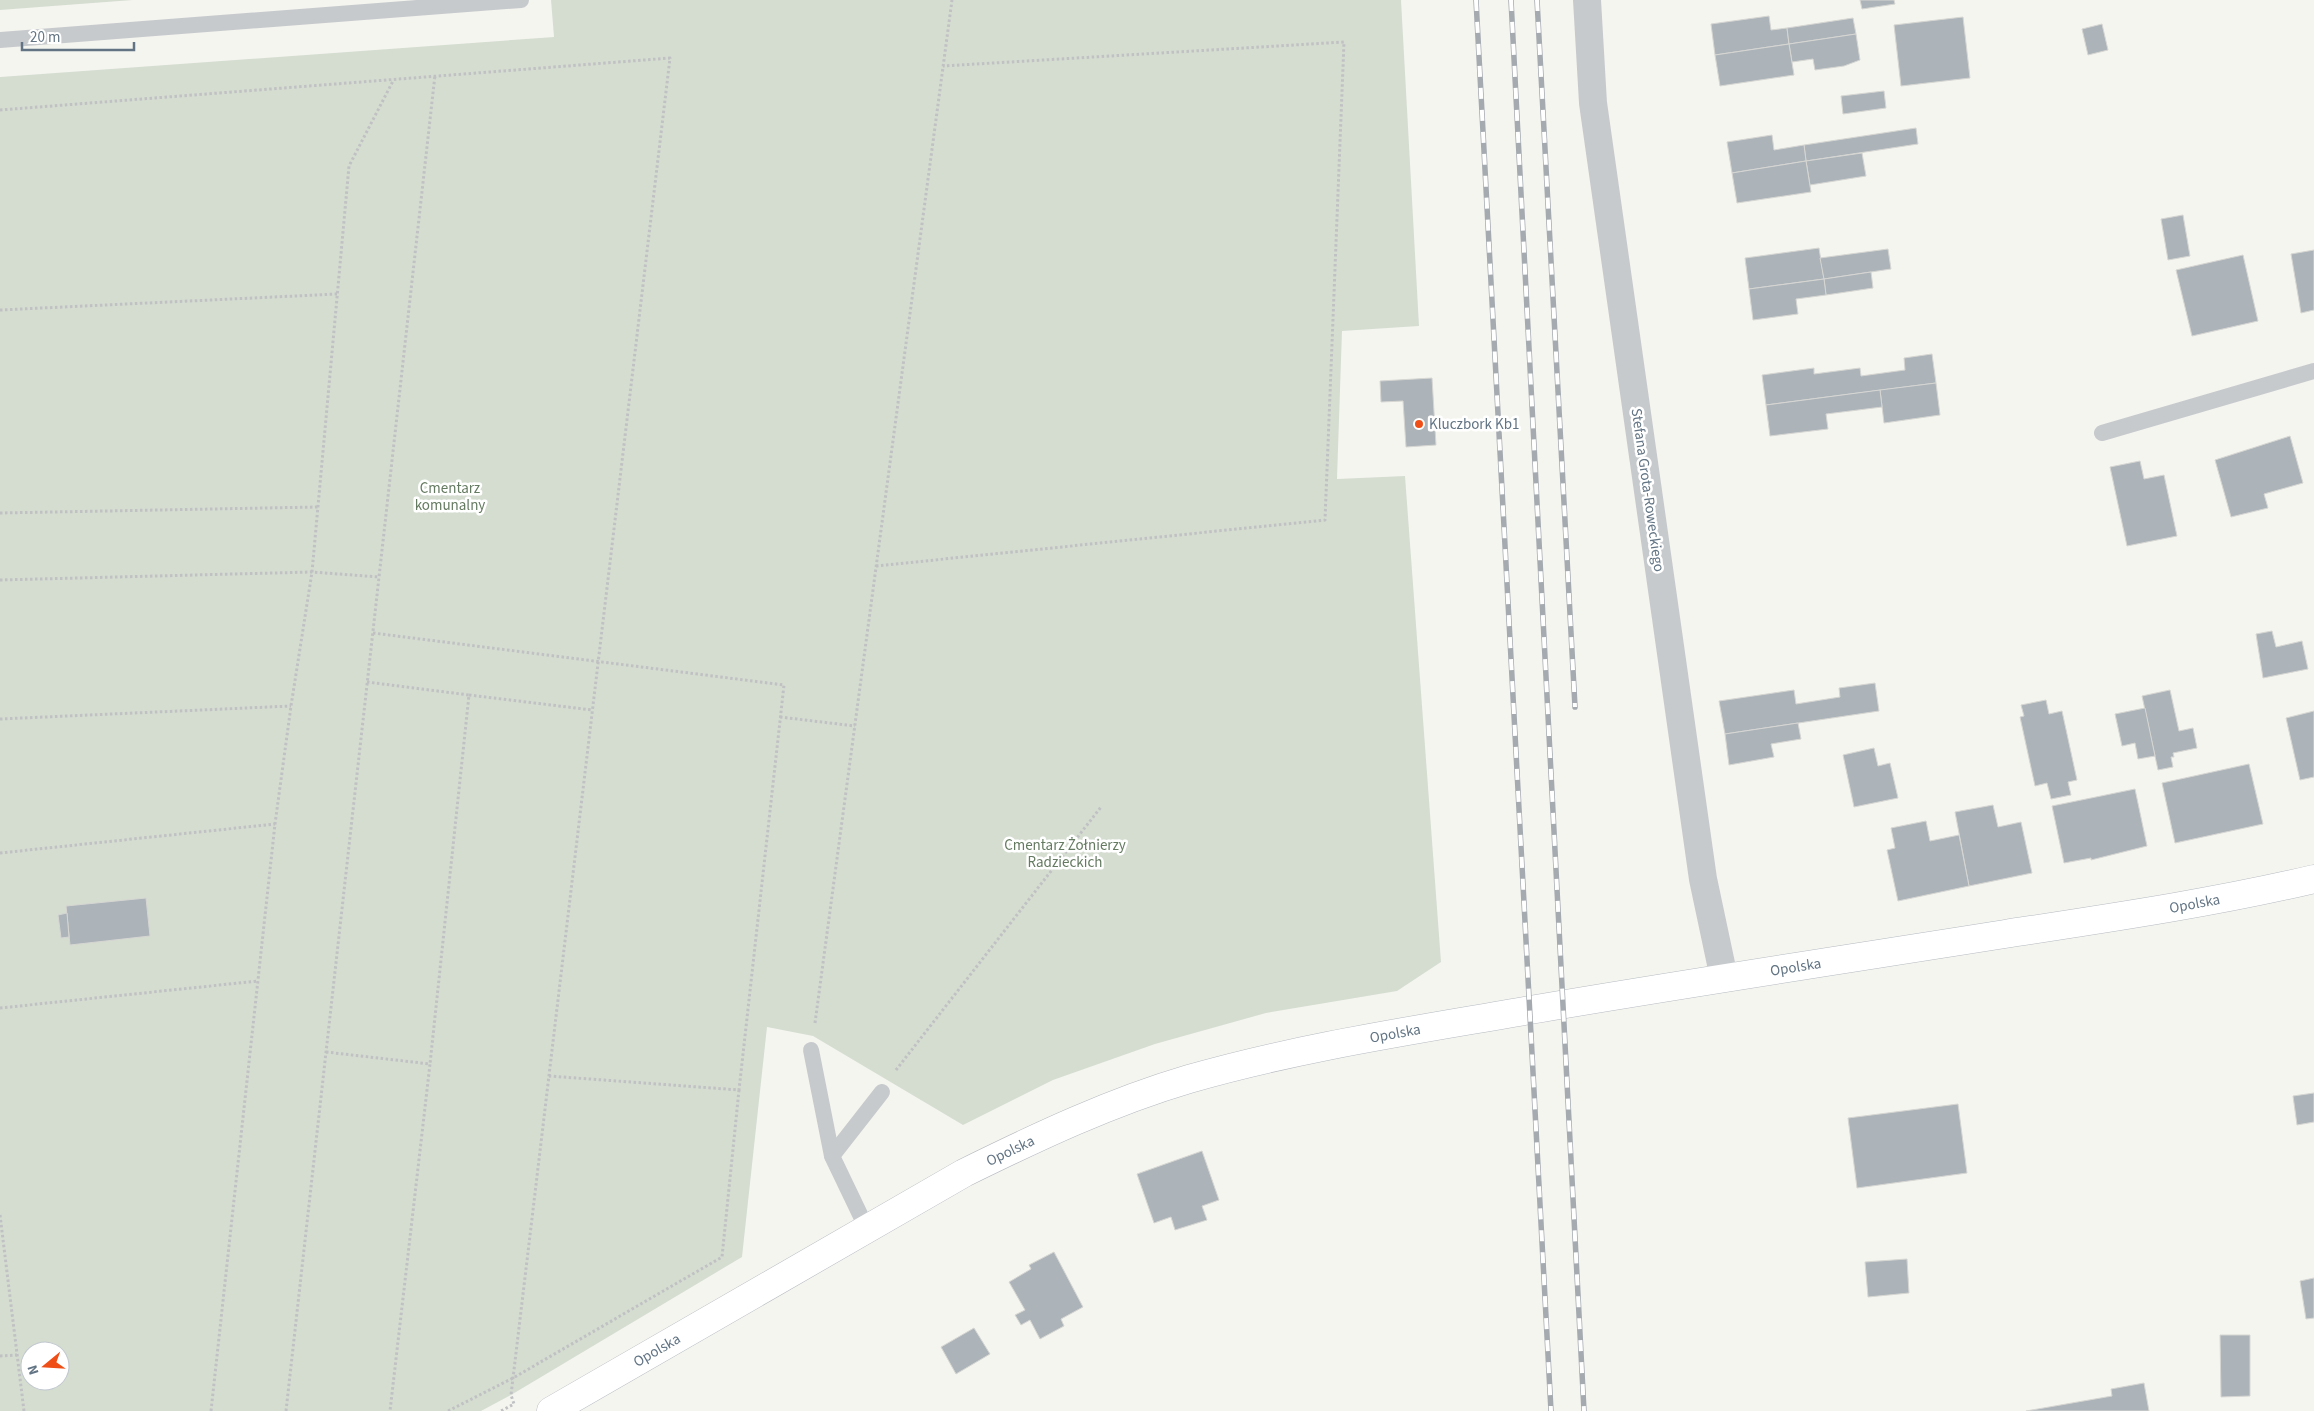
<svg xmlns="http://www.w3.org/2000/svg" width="2314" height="1411" viewBox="0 0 2314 1411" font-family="'Source Sans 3',sans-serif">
  <rect width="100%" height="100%" fill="#f5f5f0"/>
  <g fill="#d5ddd1" fill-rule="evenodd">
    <polygon points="0,0 133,0 0,10"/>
    <path d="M 551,0 L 1401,0 L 1419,326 L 1342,331 L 1337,479 L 1405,476 L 1441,962 L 1397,991 L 1266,1013 L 1155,1044 L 1053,1080 L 963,1125 L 813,1036 L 767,1027 L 742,1257 L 511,1395 L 481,1411 L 0,1411 L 0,77 L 554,37 ZM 30,1351 L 60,1351 L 60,1381 L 30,1381 Z"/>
  </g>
  <g fill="#acb4b9" stroke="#d6d6d3">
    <polygon points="1860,0 1894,0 1895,4 1862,9"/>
    <polygon points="1769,16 1771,30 1787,28 1789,44 1715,55 1711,24"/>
    <polygon points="1963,17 1970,78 1901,86 1894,25"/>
    <polygon points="1853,18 1856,34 1789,44 1787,28"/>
    <polygon points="2102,24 2108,50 2088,55 2082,29"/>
    <polygon points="1856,34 1860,60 1844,66 1815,70 1813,59 1792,62 1789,44"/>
    <polygon points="1789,44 1794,75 1720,86 1715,55"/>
    <polygon points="1884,91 1886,108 1843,114 1841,96"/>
    <polygon points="1916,128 1918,144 1806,161 1804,145"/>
    <polygon points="1772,135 1774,150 1804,145 1806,161 1732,173 1727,142"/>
    <polygon points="1862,153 1866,176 1810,185 1806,161"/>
    <polygon points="1806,161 1811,192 1737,203 1732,173"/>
    <polygon points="2183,215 2190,256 2168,260 2161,219"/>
    <polygon points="1819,248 1824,279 1749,289 1745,258"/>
    <polygon points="1888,249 1891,269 1824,279 1820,258"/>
    <polygon points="2314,250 2314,310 2301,313 2291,254"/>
    <polygon points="2243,255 2258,321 2192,336 2176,270"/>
    <polygon points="1871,272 1873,288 1826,295 1824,279"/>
    <polygon points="1824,279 1826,295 1796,299 1798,314 1753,320 1749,289"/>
    <polygon points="1932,354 1936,383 1766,405 1762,375 1814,368 1814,374 1860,368 1861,376 1905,370 1904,358"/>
    <polygon points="1432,378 1436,445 1406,447 1403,401 1381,402 1380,381"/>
    <polygon points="1936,383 1940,415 1884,423 1880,390"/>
    <polygon points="1880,390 1882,407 1826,414 1828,429 1770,436 1766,405"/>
    <polygon points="2290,436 2303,483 2264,494 2268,508 2231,517 2215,460"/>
    <polygon points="2140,461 2144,479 2164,475 2177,536 2127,546 2110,467"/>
    <polygon points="2272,631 2276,647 2302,641 2308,669 2263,678 2256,634"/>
    <polygon points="1875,683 1879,711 1725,734 1719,701 1794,690 1796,704 1840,697 1839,688"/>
    <polygon points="2170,690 2179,731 2193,728 2197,748 2173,753 2174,757 2171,757 2173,767 2158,770 2142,696"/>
    <polygon points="2046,700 2049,714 2062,711 2077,780 2068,782 2071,795 2051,799 2047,783 2035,786 2020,717 2024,716 2021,705"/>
    <polygon points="2145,708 2155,756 2138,759 2135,743 2122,746 2115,714"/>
    <polygon points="2314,711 2314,777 2300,780 2286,718"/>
    <polygon points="1798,723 1801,739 1771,744 1774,757 1729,765 1725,734"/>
    <polygon points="1874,748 1878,766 1890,763 1898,798 1854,807 1843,755"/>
    <polygon points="2249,764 2263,824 2175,843 2162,783"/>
    <polygon points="2135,789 2147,846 2091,860 2091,858 2064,863 2052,806"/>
    <polygon points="1993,805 1998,827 2021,822 2032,873 1969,886 1955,812"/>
    <polygon points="1926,821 1930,841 1959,835 1969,886 1898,901 1887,850 1895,848 1891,828"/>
    <polygon points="146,898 150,936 70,945 66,906"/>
    <polygon points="67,913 69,937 61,938 58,915"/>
    <polygon points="2314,1093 2314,1122 2297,1125 2293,1096"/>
    <polygon points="1958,1104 1967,1173 1857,1188 1848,1118"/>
    <polygon points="1202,1151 1219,1200 1202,1206 1207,1220 1175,1230 1171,1217 1154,1223 1137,1174"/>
    <polygon points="1054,1252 1083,1307 1061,1319 1064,1326 1040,1339 1030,1320 1021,1325 1015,1315 1025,1310 1009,1282 1031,1269 1029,1265"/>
    <polygon points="1907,1259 1909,1293 1868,1297 1865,1262"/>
    <polygon points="2314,1278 2314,1318 2306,1319 2300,1281"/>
    <polygon points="974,1328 990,1354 956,1374 941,1347"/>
    <polygon points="2220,1335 2250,1335 2250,1396 2221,1397"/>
    <polygon points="2144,1383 2149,1411 2026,1411 2112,1396 2111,1389"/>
  </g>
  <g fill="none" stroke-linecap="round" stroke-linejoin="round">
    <g stroke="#b6bbc0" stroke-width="29">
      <g id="secondary">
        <path id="s1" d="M 551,1411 L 964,1173 C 1037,1137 1111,1102 1189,1079 C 1300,1047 1416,1030 1530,1010 C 1688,983 1847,959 2005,934 C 2109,918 2212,903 2314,879"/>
      </g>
    </g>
    <g stroke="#c0c1c3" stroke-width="3" stroke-dasharray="2.5 2.5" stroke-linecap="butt">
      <polyline points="0,110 670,58 511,1395 514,1404 501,1411"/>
      <polyline points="0,310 337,294"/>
      <polyline points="0,513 318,507"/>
      <polyline points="876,566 1325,520 1344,42 943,66"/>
      <polyline points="0,580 312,572 379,577"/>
      <polyline points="373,633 784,685 739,1090 549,1076"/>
      <polyline points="367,682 469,695 430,1064"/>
      <polyline points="469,695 592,710"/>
      <polyline points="780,717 855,726"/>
      <polyline points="0,719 291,706"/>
      <polyline points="0,853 275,824"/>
      <polyline points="0,1008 258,981"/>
      <polyline points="815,1023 952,0"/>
      <polyline points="326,1052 430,1064 390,1411"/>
      <polyline points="896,1070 1101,807"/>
      <polyline points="0,1215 24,1411"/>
      <polyline points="0,1356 17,1355"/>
      <polyline points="211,1411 275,824 291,706 312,572 349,166 393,81"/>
      <polyline points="286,1411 435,75"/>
      <polyline points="448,1411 513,1378 722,1257 739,1090"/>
    </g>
    <g stroke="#c7cacd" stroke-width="16">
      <polyline points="0,40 521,0"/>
      <polyline points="2102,433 2314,371"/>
      <polyline points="811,1050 832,1156"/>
      <polyline points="867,1229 832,1156 882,1092"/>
    </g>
    <polyline stroke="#c7cacd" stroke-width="28" points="1587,0 1593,103 1703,879 1724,978"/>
    <use href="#secondary" stroke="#fff" stroke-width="28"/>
    <g stroke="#a4aab0" stroke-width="5.5">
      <g id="rail">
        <polyline points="1476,0 1551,1411"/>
        <polyline points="1511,0 1584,1411"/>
        <polyline points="1537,0 1575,707"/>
      </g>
    </g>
    <use href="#rail" stroke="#fff" stroke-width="4" stroke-dasharray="11" stroke-linecap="butt"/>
  </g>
  <circle fill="#ef4f17" stroke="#fff" stroke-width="2" cx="1419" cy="424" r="5"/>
  <g text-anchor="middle" stroke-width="5" stroke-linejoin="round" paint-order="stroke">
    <g font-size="15" fill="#627484" stroke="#fff" text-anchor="start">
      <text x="1429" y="429">Kluczbork Kb1</text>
    </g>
    <g font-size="15" fill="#657b61" stroke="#fff">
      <text x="450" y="493">Cmentarz<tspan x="450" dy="17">komunalny</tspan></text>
      <text x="1065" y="850">Cmentarz Żołnierzy<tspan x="1065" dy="17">Radzieckich</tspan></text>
    </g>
    <g font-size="15" fill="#627484" stroke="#fff">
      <text transform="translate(1648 490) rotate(82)" y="5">Stefana Grota-Roweckiego</text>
      <text dy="5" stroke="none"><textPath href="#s1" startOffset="1742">Opolska</textPath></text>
      <text dy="5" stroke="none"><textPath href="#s1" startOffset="1338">Opolska</textPath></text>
      <text dy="5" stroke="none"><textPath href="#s1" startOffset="932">Opolska</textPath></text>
      <text dy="5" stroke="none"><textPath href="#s1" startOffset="528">Opolska</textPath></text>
      <text dy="5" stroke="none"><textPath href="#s1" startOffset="122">Opolska</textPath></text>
    </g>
  </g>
  <g transform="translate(45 1366) rotate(252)"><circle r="24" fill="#ffffff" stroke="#c0c7ce"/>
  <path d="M0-4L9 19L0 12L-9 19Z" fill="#ef4f17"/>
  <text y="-8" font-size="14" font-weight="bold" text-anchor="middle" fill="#627484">N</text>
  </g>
  <path d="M22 42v8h112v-8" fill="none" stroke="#627484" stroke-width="2.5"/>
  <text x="30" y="42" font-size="15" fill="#627484" stroke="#ffffff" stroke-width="4" paint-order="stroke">20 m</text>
</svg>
